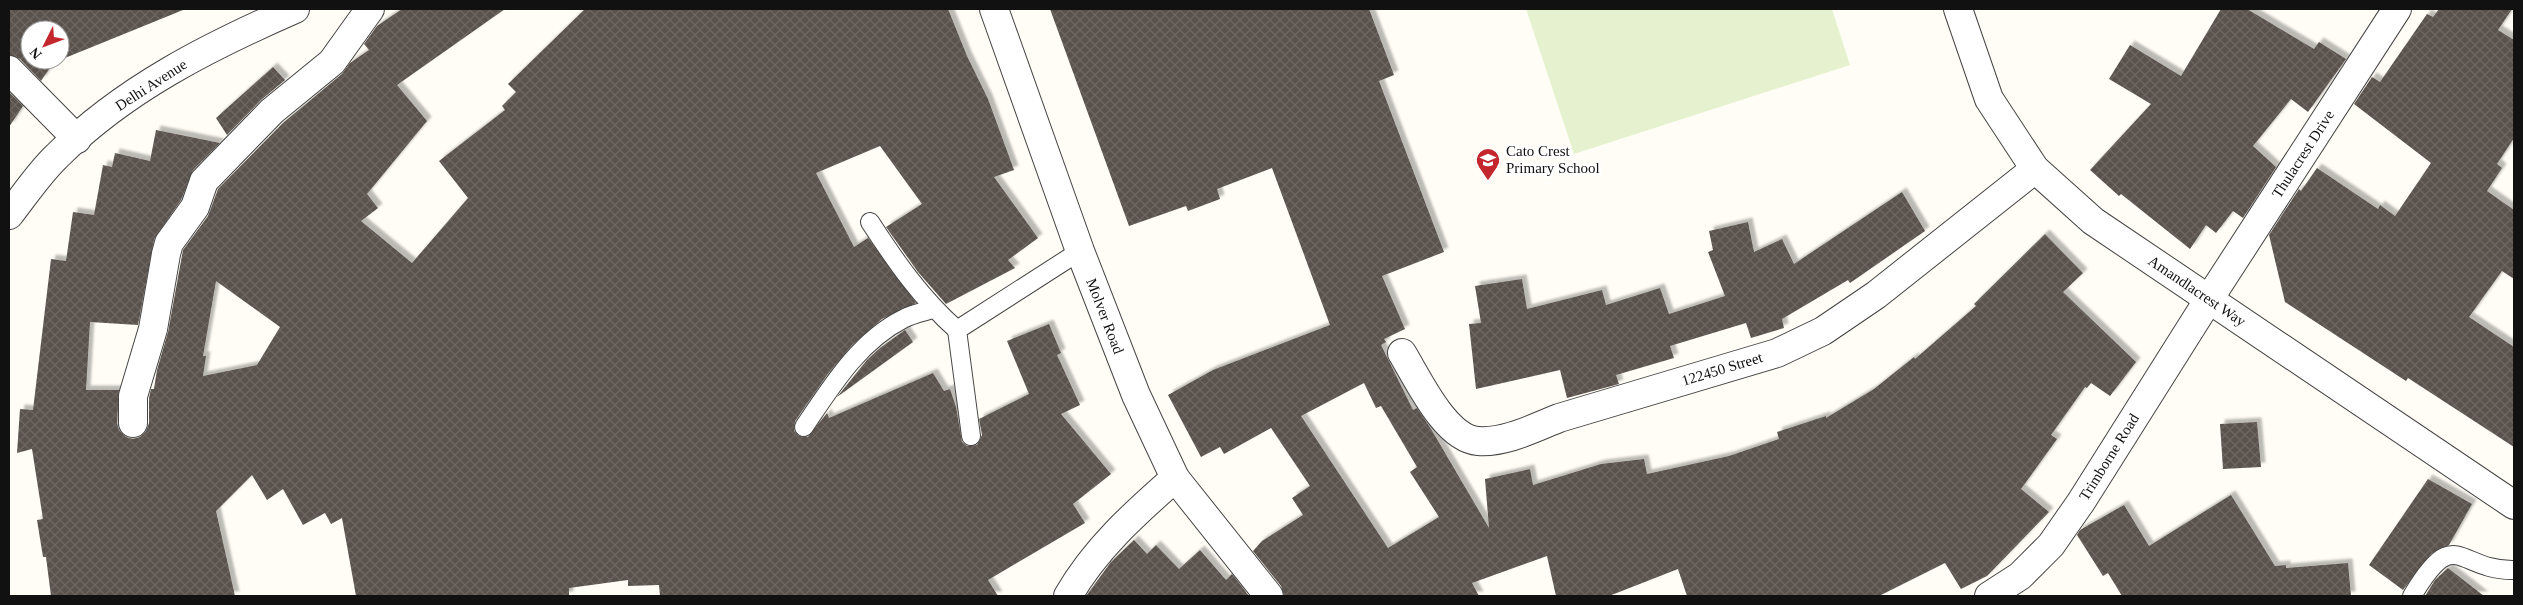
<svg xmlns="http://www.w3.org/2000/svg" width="2523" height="605" viewBox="0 0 2523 605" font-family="Georgia,serif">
  <defs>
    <pattern id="building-cross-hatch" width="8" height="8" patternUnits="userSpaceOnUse" patternTransform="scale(1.25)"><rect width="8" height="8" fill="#5a524d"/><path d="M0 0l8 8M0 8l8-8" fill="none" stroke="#6d6662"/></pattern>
    <filter id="shadow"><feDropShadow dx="4.5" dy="-4.5" stdDeviation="1" flood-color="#0004"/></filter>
  </defs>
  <rect width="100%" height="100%" fill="#fffdf5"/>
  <polygon fill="#e6f2cf" points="1526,9 1832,9 1850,65 1574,154"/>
  <g fill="url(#building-cross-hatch)" fill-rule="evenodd" filter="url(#shadow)">
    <polygon points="9,9 182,9 183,10 60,60 60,30 30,30 30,60 60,60 54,62 41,81 20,59 9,55"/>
    <path d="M 402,9 L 505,9 L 397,85 L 427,121 L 367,194 L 378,208 L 361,221 L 412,263 L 468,198 L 439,161 L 505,110 L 502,106 L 516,92 L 508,84 L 585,9 L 948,9 L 967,56 L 988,99 L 1014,170 L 994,177 L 1038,238 L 1008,260 L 1015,268 L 946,304 L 918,272 L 886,227 L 922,204 L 880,146 L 816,173 L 854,247 L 868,238 L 916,303 L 882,319 L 852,345 L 827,375 L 795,421 L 794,431 L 799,436 L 808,437 L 827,413 L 829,418 L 933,373 L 944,391 L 950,389 L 956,407 L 962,442 L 967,446 L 977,445 L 982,435 L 979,419 L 1029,394 L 1007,341 L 1049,324 L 1061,353 L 1057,355 L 1080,405 L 1061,414 L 1111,474 L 1073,504 L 1085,523 L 988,580 L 998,596 L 660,596 L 659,585 L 628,586 L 628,580 L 569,588 L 569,596 L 356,596 L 342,518 L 331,524 L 325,513 L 303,525 L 283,489 L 267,500 L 252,475 L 216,511 L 235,596 L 51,596 L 46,557 L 43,557 L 37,520 L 43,519 L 32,449 L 17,453 L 20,409 L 33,410 L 51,259 L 66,261 L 73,212 L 94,215 L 103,165 L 112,167 L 115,153 L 150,161 L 156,130 L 220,143 L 193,170 L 181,200 L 154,239 L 138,325 L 90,322 L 86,390 L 119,390 L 117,423 L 119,430 L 126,437 L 133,439 L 140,437 L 146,431 L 149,423 L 149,398 L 151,389 L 154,389 L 157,370 L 168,332 L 183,250 L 208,216 L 218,189 L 283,123 L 342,74 L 350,63 L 369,50 L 364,44 L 377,26 ZM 216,281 L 280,327 L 257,365 L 203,376 L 206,356 L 203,356 Z"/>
    <path d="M 1050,9 L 1369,9 L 1394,75 L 1379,81 L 1444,252 L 1382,276 L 1405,329 L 1384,339 L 1386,342 L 1381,345 L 1413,410 L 1417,408 L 1431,429 L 1489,528 L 1485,479 L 1530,469 L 1533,485 L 1601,464 L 1644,459 L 1647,474 L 1729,456 L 1779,439 L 1777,432 L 1826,416 L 1826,418 L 1874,389 L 1914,357 L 1915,359 L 1976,306 L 1974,304 L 2045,234 L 2083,273 L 2063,292 L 2136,362 L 2110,396 L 2091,383 L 2087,388 L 2085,387 L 2051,435 L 2057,439 L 2021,489 L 2049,512 L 1987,576 L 1961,589 L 1945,563 L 1879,596 L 1687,596 L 1678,569 L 1609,596 L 1556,596 L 1547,556 L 1472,583 L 1479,596 L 1284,596 L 1281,586 L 1253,551 L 1262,541 L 1303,515 L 1292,498 L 1310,486 L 1271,428 L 1224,454 L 1220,447 L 1201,457 L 1168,395 L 1213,370 L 1330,325 L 1272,168 L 1217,189 L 1220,199 L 1188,211 L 1186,206 L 1129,226 ZM 1364,383 L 1376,408 L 1381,406 L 1417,467 L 1410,472 L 1439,517 L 1388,548 L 1301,416 Z"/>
    <polygon points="2221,9 2247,9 2314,49 2319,42 2346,59 2308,112 2291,99 2253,146 2276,167 2243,218 2233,211 2216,233 2206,225 2190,249 2121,194 2119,196 2090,170 2151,104 2109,79 2130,45 2181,76"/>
    <polygon points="2439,9 2512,9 2498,30 2514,40 2514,138 2497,164 2502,168 2487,191 2514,210 2514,279 2502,271 2469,317 2514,347 2514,447 2408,378 2406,381 2285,302 2269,235 2299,189 2301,191 2317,168 2378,209 2380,205 2395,216 2431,163 2354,104 2372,77 2380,82 2427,14 2433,17"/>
    <polygon points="273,67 285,80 261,100 227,135 216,118"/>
    <polygon points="9,92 23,106 9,127"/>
    <polygon points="1902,192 1925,231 1850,283 1848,280 1782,319 1784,328 1751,338 1746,323 1670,346 1674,358 1616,375 1619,384 1567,398 1560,370 1476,389 1469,324 1481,323 1475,286 1522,279 1527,309 1602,290 1606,305 1660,288 1669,314 1725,296 1708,252 1713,250 1709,231 1748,222 1754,252 1782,239 1794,264"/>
    <polygon points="905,330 913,342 837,397 867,360 880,348"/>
    <polygon points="2257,422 2261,467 2223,469 2220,424"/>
    <polygon points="2428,479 2472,504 2449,545 2431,554 2403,590 2369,565"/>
    <polygon points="2231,495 2275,566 2286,565 2286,568 2348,563 2351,596 2122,596 2108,573 2103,576 2077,535 2080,530 2124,505 2149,546"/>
    <polygon points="1134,540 1147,554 1156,545 1179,569 1200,550 1226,580 1232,574 1249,596 1086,596 1111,562"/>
    <polygon points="2448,568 2484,596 2425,596 2435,580"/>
  </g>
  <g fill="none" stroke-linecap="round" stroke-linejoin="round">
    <g stroke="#444" stroke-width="20">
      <g id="lane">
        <path d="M 870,222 C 896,262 921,298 957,330"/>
        <path d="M 804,427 C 831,387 859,341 903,319 C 912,314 923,312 933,309"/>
        <polyline points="971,436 957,330 1080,251"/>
        <path d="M 2412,596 C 2456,522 2457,571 2514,570"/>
      </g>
    </g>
    <g stroke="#444" stroke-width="30">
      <g id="street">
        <polyline points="994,9 1080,251 1136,395 1175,478 1269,596"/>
        <polyline points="1958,9 1989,99 2035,169 2093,221 2514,505"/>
        <polyline points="9,70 77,139"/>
        <path d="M 9,215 C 24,196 39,173 57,156 C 124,89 210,46 295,9"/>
        <path d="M 1402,353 C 1417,377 1445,439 1478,441 C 1505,443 1534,428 1559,418 L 1777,353 L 1823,331 L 1876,295 L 2035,169"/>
        <polyline points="133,423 133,396 153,329 166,254 169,243 195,207 204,181 272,111 332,62 370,9"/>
        <path d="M 1068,596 C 1095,549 1134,514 1175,478"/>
        <polyline points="1989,596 2020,576 2051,545 2081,502 2209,299 2397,9"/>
      </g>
    </g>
    <use href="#lane" stroke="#fff" stroke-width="18"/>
    <use href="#street" stroke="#fff" stroke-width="28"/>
  </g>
  <defs>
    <g id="school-pin" transform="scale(1.25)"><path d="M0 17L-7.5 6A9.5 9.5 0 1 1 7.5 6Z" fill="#c4262e" stroke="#fff"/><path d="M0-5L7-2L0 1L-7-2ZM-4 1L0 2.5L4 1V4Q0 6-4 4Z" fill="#fff"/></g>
  </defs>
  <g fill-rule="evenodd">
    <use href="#school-pin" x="1488" y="160"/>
  </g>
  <g text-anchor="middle" stroke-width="5" stroke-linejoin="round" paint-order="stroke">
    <g font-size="15" fill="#111" stroke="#fff">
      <text transform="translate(151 85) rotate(-33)" y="5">Delhi Avenue</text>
      <text transform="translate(2303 154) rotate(-57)" y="5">Thulacrest Drive</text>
      <text transform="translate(2197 291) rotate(34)" y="5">Amandlacrest Way</text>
      <text transform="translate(1105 316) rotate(69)" y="5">Molver Road</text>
      <text transform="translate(1722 369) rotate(-17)" y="5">122450 Street</text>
      <text transform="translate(2109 457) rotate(-58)" y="5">Trimborne Road</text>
    </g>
    <g font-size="15" fill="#111" stroke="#fff" text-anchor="start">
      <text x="1506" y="156">Cato Crest<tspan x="1506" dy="17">Primary School</tspan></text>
    </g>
  </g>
  <rect width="2523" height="605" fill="none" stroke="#111111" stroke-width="20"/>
  <g transform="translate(45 45) rotate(228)"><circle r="24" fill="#ffffff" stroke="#a0a0a0"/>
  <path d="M0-4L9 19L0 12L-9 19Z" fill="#c4262e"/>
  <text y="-8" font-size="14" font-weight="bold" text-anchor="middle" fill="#111111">N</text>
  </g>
</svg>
